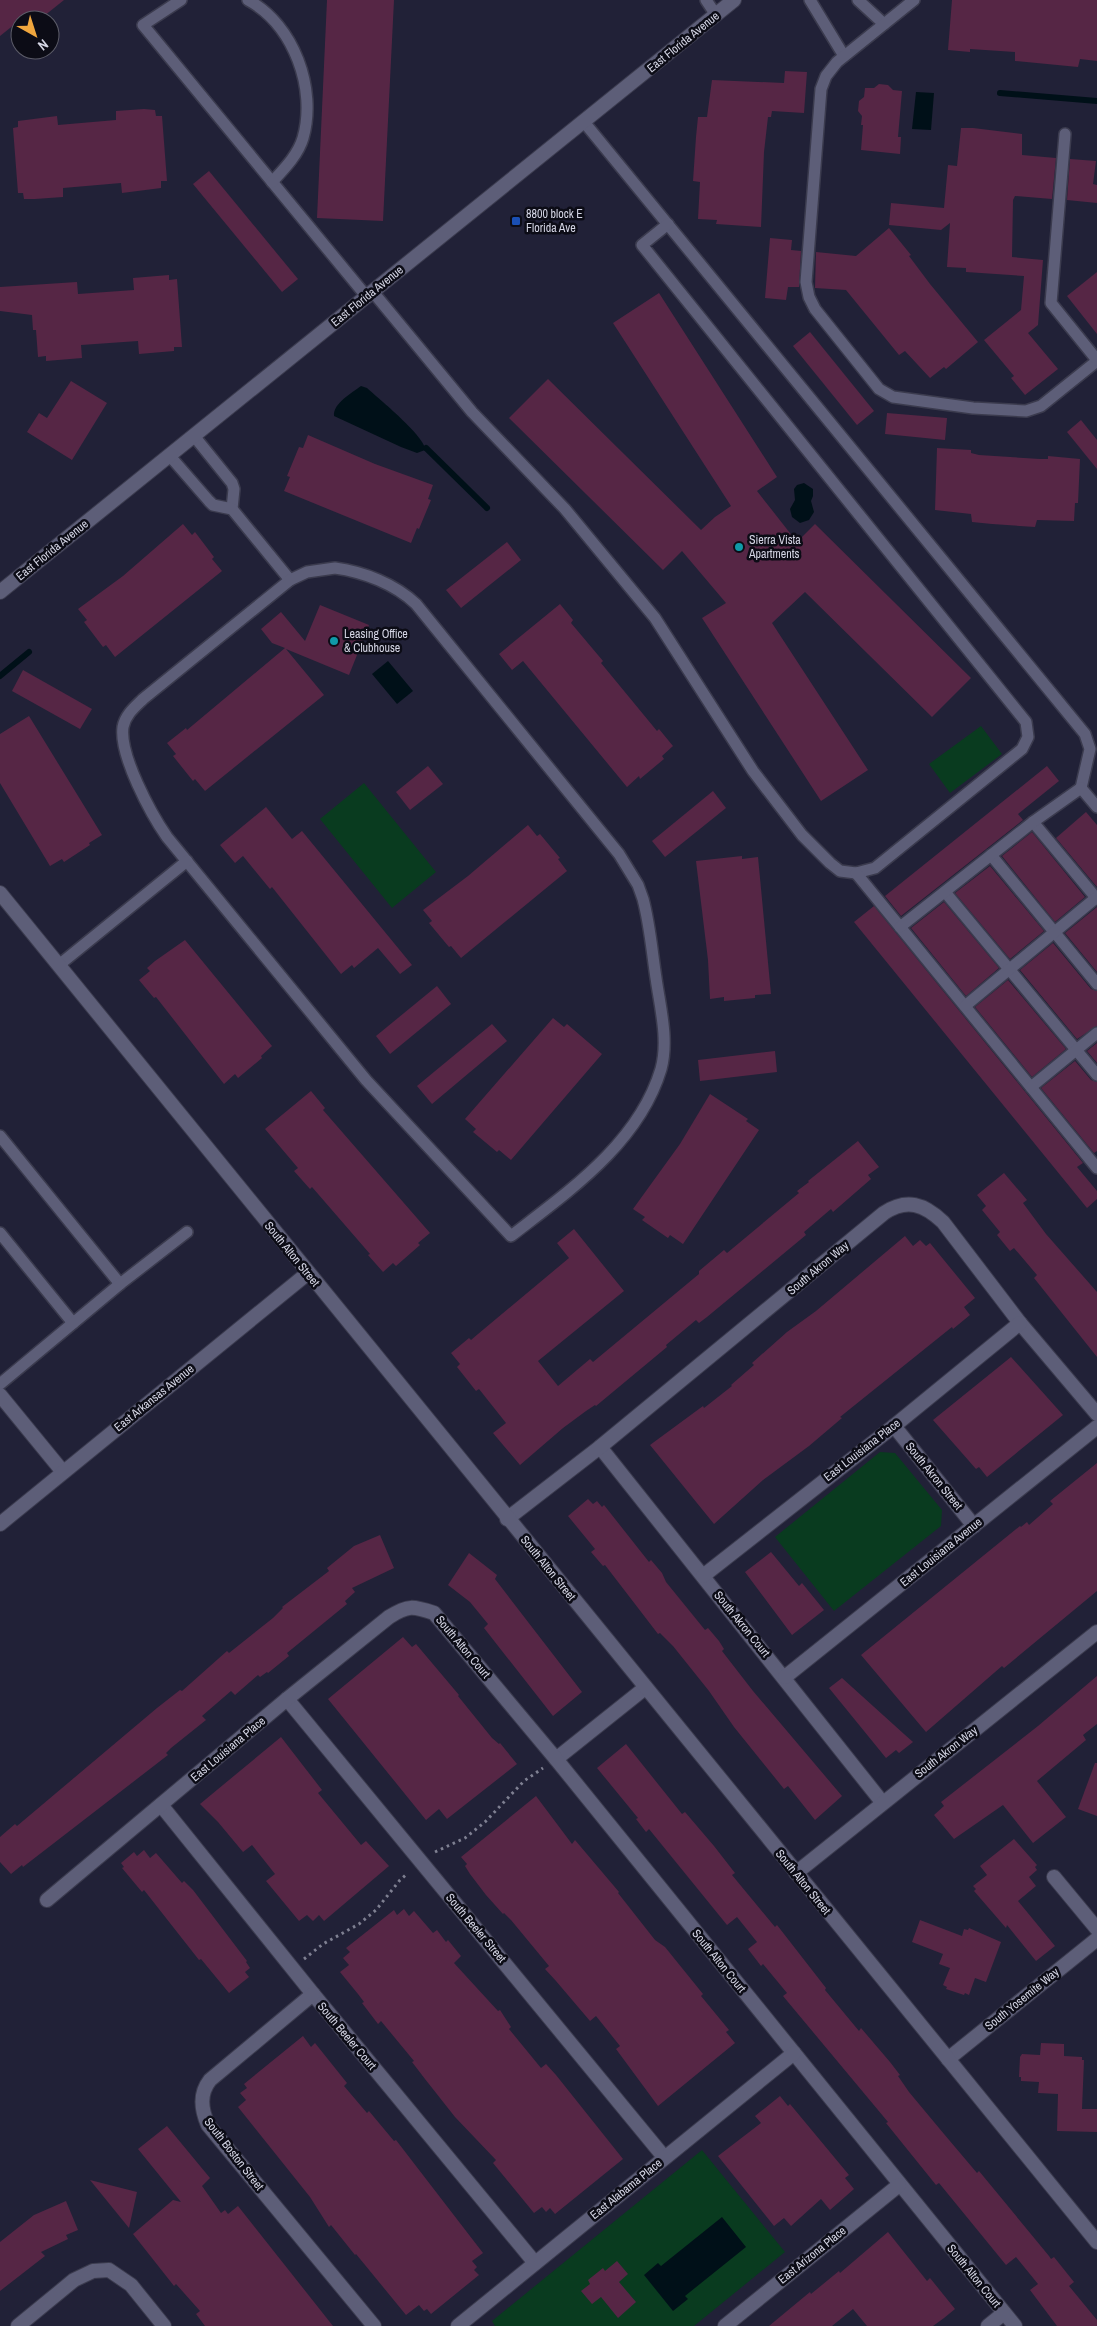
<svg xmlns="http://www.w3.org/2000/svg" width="1097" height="2326" viewBox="0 0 1097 2326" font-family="'Archivo Narrow',sans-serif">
  <rect width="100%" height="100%" fill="#212137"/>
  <g fill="#093b1f">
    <polygon points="981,726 1002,754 950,793 929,764"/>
    <polygon points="364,783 436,872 392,908 320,819"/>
    <polygon points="880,1452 895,1453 942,1510 941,1526 834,1611 775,1537"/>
    <polygon points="702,2150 785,2252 694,2326 495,2326 492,2321"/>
  </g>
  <g fill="#001018">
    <polygon points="916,92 934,93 931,130 912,129"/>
    <path d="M 361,386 L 367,388 C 378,398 427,438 425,450 L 417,453 L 401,447 L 334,416 C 333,403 352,393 361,386 Z"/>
    <polygon points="804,483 813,489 813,496 811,501 814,512 809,520 800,523 792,517 790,509 795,500 794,489 797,485"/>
    <polygon points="388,661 413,691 397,704 372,674"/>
    <polygon points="722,2217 746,2247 685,2296 688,2299 673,2311 644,2275 658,2263 661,2266"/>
  </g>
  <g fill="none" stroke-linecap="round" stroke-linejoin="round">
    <g stroke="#001018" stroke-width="6">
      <polyline points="1000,93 1097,101"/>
      <polyline points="426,448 487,508"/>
      <polyline points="0,676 29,652"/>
    </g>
  </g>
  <g fill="#562645">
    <polygon points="0,0 64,0 39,20 20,20 0,36"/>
    <polygon points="327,0 394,0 383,221 317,218"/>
    <polygon points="952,0 1097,0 1097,61 1080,59 1078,67 1015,61 1015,52 970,49 970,52 948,50"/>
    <polygon points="785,71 807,72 804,113 772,111 771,117 768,117 764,152 761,227 716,224 717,220 698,219 700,182 693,181 696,137 698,117 707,117 712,80 784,83"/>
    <polygon points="879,84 888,85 893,90 902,91 898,137 901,137 900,154 861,150 863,125 861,125 862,116 858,111 859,101 864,97 865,88 874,88"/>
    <polygon points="144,109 155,110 156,116 162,116 167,181 161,181 161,188 122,193 121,183 63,188 63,197 35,199 24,199 23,193 18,193 13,128 18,127 18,121 57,116 58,125 116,120 116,111"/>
    <polygon points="961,128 973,128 1022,134 1022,155 1056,158 1052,199 1015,196 1013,200 1012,257 1043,260 1038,325 1028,333 1058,369 1025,395 1011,378 1014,376 984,340 1021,310 1024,276 966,272 966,268 947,267 950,223 941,230 889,225 891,203 944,208 948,165 957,166"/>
    <polygon points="1070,159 1096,161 1093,184 1097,185 1097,203 1067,200"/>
    <polygon points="209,171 298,279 282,292 193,184"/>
    <polygon points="889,228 911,255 909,256 930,284 978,342 946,369 944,367 930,378 905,351 899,355 846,290 815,288 816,252 856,256"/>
    <polygon points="770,238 792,240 791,250 801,251 799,287 788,287 786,300 765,298"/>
    <polygon points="1097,272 1097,334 1067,296"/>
    <polygon points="169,275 169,280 177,279 182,347 174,347 174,351 139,354 138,341 81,345 82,358 46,361 46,356 38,357 36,330 33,330 32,315 0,311 0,287 77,282 78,294 134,290 133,278"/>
    <polygon points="659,293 777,477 757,491 797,542 815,524 971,678 932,717 805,592 772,623 868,770 821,801 702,618 726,603 682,551 663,570 509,418 548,379 701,530 715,517 731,506 613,323"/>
    <polygon points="810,332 874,411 857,425 793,346"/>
    <polygon points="71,381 107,403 72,460 27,432 39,413 47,418"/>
    <polygon points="887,413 947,418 945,440 885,434"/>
    <polygon points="1081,420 1097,440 1097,469 1067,432"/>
    <polygon points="308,435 375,464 433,485 428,499 431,500 419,529 417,528 411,543 284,491 290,477 287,476 299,447 303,448"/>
    <polygon points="937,448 971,450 971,453 979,455 1040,459 1048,459 1048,456 1080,459 1078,503 1075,503 1074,521 1037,520 1035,527 992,524 972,522 971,514 935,510"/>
    <polygon points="183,524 192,535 195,532 214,557 212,559 222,571 115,657 106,645 103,647 84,622 87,620 78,609 123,576"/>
    <polygon points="507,542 521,560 461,608 446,590"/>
    <polygon points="560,604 573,620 571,623 603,661 601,663 657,731 659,729 673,746 662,756 664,759 640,779 639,776 627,787 523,661 512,670 499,654"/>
    <polygon points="320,605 369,625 349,675 286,649 324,695 205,791 195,779 193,781 173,756 176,754 167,743 186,728 187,730 285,648 272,643 261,629 281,612 305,641"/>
    <polygon points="23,670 92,709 80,729 12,691"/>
    <polygon points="29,716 102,835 89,843 90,845 64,862 62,859 50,866 0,783 0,734"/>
    <polygon points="428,766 443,784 410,810 396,792"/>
    <polygon points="1047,766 1059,781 1018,814 1023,820 901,916 885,896"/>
    <polygon points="713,791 726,808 665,857 652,841"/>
    <polygon points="266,807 292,839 302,831 412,965 400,974 378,948 354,968 352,965 341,974 272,887 270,889 243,856 235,863 220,845"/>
    <polygon points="1086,812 1097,825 1097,887 1056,838"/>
    <polygon points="528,825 537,836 540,834 560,858 558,859 567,871 461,958 451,946 449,947 429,923 432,921 423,910 468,876"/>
    <polygon points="1032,832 1085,897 1055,922 1002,856"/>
    <polygon points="742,856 742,859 758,857 771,994 755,995 755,998 724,1001 724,997 710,999 708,960 696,861"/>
    <polygon points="990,866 1044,931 1010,959 955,893"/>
    <polygon points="944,902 999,968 966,996 911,928"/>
    <polygon points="874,906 1083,1163 1077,1167 1097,1191 1097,1199 1087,1208 854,922"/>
    <polygon points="1097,907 1097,972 1065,933"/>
    <polygon points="185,940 272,1046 261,1056 262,1058 238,1078 235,1074 224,1084 156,997 154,998 139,980 150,971 147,968 155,961"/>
    <polygon points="1053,943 1091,989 1097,991 1097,1026 1077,1039 1020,970"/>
    <polygon points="1008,980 1066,1049 1032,1077 975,1007"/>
    <polygon points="437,986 451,1004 390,1054 376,1036"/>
    <polygon points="553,1018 564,1027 567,1024 602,1054 511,1160 499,1150 497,1152 473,1132 476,1129 465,1119"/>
    <polygon points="492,1024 507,1041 432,1104 417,1086"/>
    <polygon points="1097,1043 1097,1063 1087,1051"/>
    <polygon points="775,1051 777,1072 700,1081 698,1060"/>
    <polygon points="1075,1061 1091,1080 1097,1082 1097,1151 1094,1153 1041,1088"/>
    <polygon points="311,1091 325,1108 323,1110 430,1233 418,1243 420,1245 396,1266 393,1263 383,1272 368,1255 370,1254 312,1187 310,1189 294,1171 298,1168 265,1129"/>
    <polygon points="710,1094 748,1119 746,1121 759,1130 683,1244 670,1235 668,1238 642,1220 645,1217 633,1209 680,1144"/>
    <polygon points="858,1141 879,1167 868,1175 871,1179 833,1212 831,1209 804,1232 806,1235 707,1317 699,1323 696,1320 666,1345 667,1347 596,1406 595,1405 586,1411 563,1428 520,1465 493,1433 506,1423 479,1389 476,1391 457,1367 460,1364 451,1353 469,1338 471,1340 478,1334 569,1258 557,1243 574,1229 624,1291 538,1361 558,1386 590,1359 593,1362 699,1274 699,1271 724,1250 727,1253 799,1193 797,1191 809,1182 808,1181"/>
    <polygon points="1004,1173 1027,1200 1023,1203 1046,1234 1097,1292 1097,1357 1034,1278 1037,1275 1014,1248 1010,1251 997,1235 1000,1232 982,1210 986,1206 977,1195"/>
    <polygon points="905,1236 913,1246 920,1240 926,1246 930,1243 975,1298 964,1307 970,1315 953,1329 952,1327 840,1417 842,1418 809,1446 763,1480 714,1524 650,1445 703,1406 704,1408 732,1386 731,1385 754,1365 752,1363 787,1332 816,1311"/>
    <polygon points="1011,1357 1063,1415 987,1477 979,1467 976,1469 933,1420"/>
    <polygon points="1097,1463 1097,1591 1004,1668 1002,1666 926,1732 861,1655 1020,1526 1021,1527 1027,1522 1029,1525 1053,1504 1050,1501"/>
    <polygon points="588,1499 593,1504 597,1501 602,1507 604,1505 649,1562 651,1560 662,1573 666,1582 705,1630 708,1628 719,1641 724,1649 722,1651 753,1691 842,1796 815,1820 788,1786 784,1789 734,1727 709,1691 673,1646 660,1633 658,1634 605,1565 603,1566 591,1552 595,1549 568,1516"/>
    <polygon points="380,1535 394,1568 352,1588 355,1592 345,1601 347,1604 287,1653 289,1656 268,1673 267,1672 260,1677 258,1675 235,1695 231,1691 202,1716 206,1720 171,1748 166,1753 168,1755 23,1867 22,1865 11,1874 0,1862 0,1837 15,1824 17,1826 157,1708 180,1690 182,1691 227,1651 229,1653 273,1618 283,1608 282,1607 329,1571 327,1568 354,1546"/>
    <polygon points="771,1552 799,1586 802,1583 824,1610 792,1635 745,1572"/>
    <polygon points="469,1553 497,1575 495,1579 582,1692 553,1716 484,1628 488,1624 470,1602 448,1585"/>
    <polygon points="403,1637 412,1647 416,1644 459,1695 458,1696 492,1738 499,1744 500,1743 517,1764 447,1819 439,1809 426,1820 328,1699"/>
    <polygon points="1097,1676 1097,1724 1083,1735 1086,1740 1037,1781 1066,1817 1033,1843 1003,1805 954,1839 934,1815 944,1806 941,1802 1038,1726"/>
    <polygon points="842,1678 904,1734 913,1742 899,1753 896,1750 886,1758 829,1688"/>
    <polygon points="281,1737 322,1790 318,1793 361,1845 366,1841 389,1866 324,1921 319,1915 313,1921 307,1915 299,1921 266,1881 275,1874 252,1845 243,1852 218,1822 200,1804"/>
    <polygon points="626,1744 682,1814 685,1812 714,1846 735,1873 732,1875 775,1927 777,1925 826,1988 825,1990 859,2031 861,2028 890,2062 900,2075 898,2076 909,2092 944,2134 977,2173 979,2171 1049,2256 1051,2259 1054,2257 1074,2282 1069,2286 1097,2320 1097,2326 1057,2326 1030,2290 1038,2284 1016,2257 1006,2265 939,2183 936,2185 886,2123 888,2122 783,1996 787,1993 763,1964 761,1966 748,1949 757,1942 737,1917 727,1925 649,1829 646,1832 636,1819 638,1818 597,1768"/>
    <polygon points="1095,1763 1097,1763 1097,1816 1078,1809"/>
    <polygon points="536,1796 572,1844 575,1840 619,1892 618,1893 655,1940 665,1947 703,1994 701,1996 729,2030 726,2032 735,2043 658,2106 616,2049 620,2046 596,2016 590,2021 556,1981 545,1969 549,1966 511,1920 504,1913 503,1914 486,1895 470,1874 465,1866 467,1864 461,1857"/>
    <polygon points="1014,1839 1037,1865 1035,1867 1037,1870 1029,1877 1036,1886 1018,1901 1055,1946 1036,1961 1007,1925 1006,1928 974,1891 976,1889 973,1886 987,1875 980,1866"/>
    <polygon points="144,1850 150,1858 156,1853 182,1883 184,1881 193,1890 247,1961 246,1962 250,1968 245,1972 249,1977 229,1993 201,1959 199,1960 144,1890 142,1892 122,1868 124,1867 121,1863 134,1852 137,1856"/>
    <polygon points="404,1909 409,1916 414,1911 433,1933 437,1930 446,1942 448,1940 461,1956 454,1963 498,2011 500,2010 511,2027 509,2029 541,2068 546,2064 556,2075 623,2159 555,2214 550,2208 546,2212 542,2207 534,2213 493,2163 496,2160 455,2117 425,2079 412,2062 414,2061 381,2021 378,2024 362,2003 364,2002 358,1994 340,1972 349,1965 343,1958 350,1952 346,1948 394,1910 397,1915"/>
    <polygon points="920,1920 962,1936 964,1929 968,1930 969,1928 1001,1942 986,1982 975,1978 969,1995 965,1993 964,1995 946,1989 947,1987 943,1985 950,1968 939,1964 943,1954 912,1942"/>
    <polygon points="303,2036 311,2047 315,2043 347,2083 344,2086 367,2113 369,2111 394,2141 396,2140 483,2253 472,2261 477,2267 474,2270 479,2275 431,2314 427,2309 424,2311 419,2305 406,2315 356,2254 355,2255 331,2225 329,2227 310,2197 238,2107 246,2100 240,2093 247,2088 244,2084"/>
    <polygon points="1041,2043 1064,2044 1064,2056 1082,2057 1082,2060 1084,2060 1082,2109 1097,2109 1097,2132 1057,2131 1058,2094 1038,2093 1039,2082 1021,2081 1021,2077 1019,2077 1020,2057 1022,2054 1040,2055"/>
    <polygon points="780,2096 788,2106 790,2104 849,2175 845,2178 854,2189 830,2210 821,2199 791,2226 784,2218 774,2226 718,2156 761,2123 755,2116"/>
    <polygon points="167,2126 210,2178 202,2186 221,2213 225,2210 228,2214 238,2206 333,2326 205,2326 196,2314 200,2311 176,2284 174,2286 133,2234 173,2200 181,2202 138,2149"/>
    <polygon points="90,2180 137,2192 129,2228"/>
    <polygon points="66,2201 78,2230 66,2235 68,2239 41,2252 45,2256 0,2291 0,2242 34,2215"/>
    <polygon points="888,2232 927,2281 930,2278 955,2309 944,2318 933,2326 867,2326 853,2309 832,2326 769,2326 810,2292 811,2294 839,2271 840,2273"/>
    <polygon points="617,2261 628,2274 619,2282 636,2302 618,2318 601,2297 592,2304 581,2291 590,2284 588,2280 603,2268 605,2271"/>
  </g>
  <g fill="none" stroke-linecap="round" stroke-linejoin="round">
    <g stroke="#3b3b4e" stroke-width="14">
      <g id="service">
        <polyline points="181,0 143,25 367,297"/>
        <path d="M 248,0 C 294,25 317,89 303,138 C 298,155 284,169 272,182"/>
        <polyline points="706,0 716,15"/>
        <polyline points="810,0 844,56"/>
        <polyline points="858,0 884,24"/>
        <polyline points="914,0 837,62 826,76 821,89 806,282 809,297 815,309 879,389 893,397 973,408 1026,411 1041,406 1097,361"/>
        <polyline points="584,122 1085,734 1090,749 1081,788"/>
        <polyline points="1065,134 1051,303 1097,360"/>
        <polyline points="373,292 472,412 565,509 655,618 753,771 802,835 830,863 840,871 856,873 875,868 1022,749 1028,737 1026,722 642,245 668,224"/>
        <polyline points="194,436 232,483 234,489 232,509"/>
        <polyline points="169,455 209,501 213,505 232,509 290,580"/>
        <path d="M 335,568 C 364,572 395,584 416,604 L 619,854 L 638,885 L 643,899 C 650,925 652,952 656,978 C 660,1007 669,1040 661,1069 C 639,1143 569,1191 511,1236 L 366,1080 L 167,837 C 151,814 119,755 123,727 C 125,715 135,707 143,699 L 290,580 L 307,572 Z"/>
        <polyline points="1033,822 1097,899"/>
        <polyline points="991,855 1097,984"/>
        <polyline points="856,873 1097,1168"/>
        <polyline points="945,892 1097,1075"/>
        <polyline points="900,927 1033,822 1081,788 1097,807"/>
        <polyline points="59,965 187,861"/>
        <polyline points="965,1006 1097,897"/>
        <polyline points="1031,1087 1097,1033"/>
        <polyline points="0,1136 120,1284"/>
        <polyline points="0,1233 73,1323"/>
        <polyline points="0,1384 120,1284 187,1232"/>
      </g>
    </g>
    <g stroke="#3b3b4e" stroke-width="16">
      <g id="minor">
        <polyline points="0,1395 63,1472"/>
        <polyline points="894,1426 974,1526"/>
        <polyline points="600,1447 882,1802"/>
        <path d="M 507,1519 L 600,1447 L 884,1213 C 907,1198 924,1204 943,1222 L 1020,1323 L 1097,1414"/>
        <polyline points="0,1524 308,1273"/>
        <polyline points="703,1576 894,1426 1020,1323"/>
        <polyline points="785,1677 1097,1427"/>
        <polyline points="287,1699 664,2157"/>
        <polyline points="556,1759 645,1688"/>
        <polyline points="161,1805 313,1994 535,2263"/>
        <polyline points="796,1873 1097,1632"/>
        <polyline points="1054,1877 1097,1929"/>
        <path d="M 47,1900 L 287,1699 L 389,1617 C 408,1605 413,1606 434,1613 L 556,1759 L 1015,2326"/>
        <path d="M 313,1994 L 210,2080 C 199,2094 201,2109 208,2125 L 374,2326"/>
        <polyline points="948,2059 1097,1939"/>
        <polyline points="18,2326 74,2280 93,2271 109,2270 131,2285 164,2326"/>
        <polyline points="458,2326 794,2053"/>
        <polyline points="725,2326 899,2185"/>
        <polyline points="988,2326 1004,2313"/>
      </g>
    </g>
    <g stroke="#3b3b4e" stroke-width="16">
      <polyline id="tertiary" points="0,893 1097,2242"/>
    </g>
    <g stroke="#3b3b4e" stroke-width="16">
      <polyline id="secondary" points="0,592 734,0"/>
    </g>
    <g stroke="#7f8092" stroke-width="3" stroke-dasharray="2.5 4" stroke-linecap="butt">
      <polyline points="435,1852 465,1838 485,1822 524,1781 543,1768"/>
      <polyline points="304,1959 323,1944 359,1924 376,1910 400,1880 408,1873"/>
    </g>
    <use href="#service" stroke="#5d5e78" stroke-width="11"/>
    <use href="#minor" stroke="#5d5e78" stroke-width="14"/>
    <use href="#tertiary" stroke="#5d5e78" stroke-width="14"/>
    <use href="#secondary" stroke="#5d5e78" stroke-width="14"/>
  </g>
  <rect fill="#1a4fb4" stroke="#0c0c16" stroke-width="2" x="511" y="216" width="10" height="10" rx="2.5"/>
  <g fill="#0f9aa8" stroke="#0c0c16" stroke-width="2">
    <circle cx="739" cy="547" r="5"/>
    <circle cx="334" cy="641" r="5"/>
  </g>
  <g text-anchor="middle" stroke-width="5" stroke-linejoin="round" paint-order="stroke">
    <g font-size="12" fill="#d4d5e4" stroke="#0c0c16">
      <text transform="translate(683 42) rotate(-39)" y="4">East Florida Avenue</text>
      <text transform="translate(367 296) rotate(-39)" y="4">East Florida Avenue</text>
      <text transform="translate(52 550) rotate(-39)" y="4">East Florida Avenue</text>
      <text transform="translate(292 1254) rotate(51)" y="4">South Alton Street</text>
      <text transform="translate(818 1268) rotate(-40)" y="4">South Akron Way</text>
      <text transform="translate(154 1398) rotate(-39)" y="4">East Arkansas Avenue</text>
      <text transform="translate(862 1450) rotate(-38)" y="4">East Louisiana Place</text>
      <text transform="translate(934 1476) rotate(51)" y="4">South Akron Street</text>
      <text transform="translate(941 1552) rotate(-39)" y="4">East Louisiana Avenue</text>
      <text transform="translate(548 1568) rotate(51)" y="4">South Alton Street</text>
      <text transform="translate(742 1624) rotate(51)" y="4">South Akron Court</text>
      <text transform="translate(463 1647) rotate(50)" y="4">South Alton Court</text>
      <text transform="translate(228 1749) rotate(-40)" y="4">East Louisiana Place</text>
      <text transform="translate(946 1752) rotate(-38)" y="4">South Akron Way</text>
      <text transform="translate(803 1882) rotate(51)" y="4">South Alton Street</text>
      <text transform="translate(476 1928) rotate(50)" y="4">South Beeler Street</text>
      <text transform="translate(719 1961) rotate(51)" y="4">South Alton Court</text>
      <text transform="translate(1022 1999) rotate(-39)" y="4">South Yosemite Way</text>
      <text transform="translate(347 2036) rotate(50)" y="4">South Beeler Court</text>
      <text transform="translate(234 2154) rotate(52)" y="4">South Boston Street</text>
      <text transform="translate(626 2189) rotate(-39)" y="4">East Alabama Place</text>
      <text transform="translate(812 2255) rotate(-39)" y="4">East Arizona Place</text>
      <text transform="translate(974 2276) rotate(51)" y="4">South Alton Court</text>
    </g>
    <g font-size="12" fill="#d4d5e4" stroke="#0c0c16" text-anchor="start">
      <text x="526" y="218">8800 block E<tspan x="526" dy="14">Florida Ave</tspan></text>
      <text x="749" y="544">Sierra Vista<tspan x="749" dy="14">Apartments</tspan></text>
      <text x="344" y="638">Leasing Office<tspan x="344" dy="14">&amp; Clubhouse</tspan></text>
    </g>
  </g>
  <g transform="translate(35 35) rotate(141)"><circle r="24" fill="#0c0c16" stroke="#5c5c68"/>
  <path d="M0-4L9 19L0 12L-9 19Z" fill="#f0a63e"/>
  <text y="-8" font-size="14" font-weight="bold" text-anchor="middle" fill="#d4d5e4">N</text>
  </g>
</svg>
